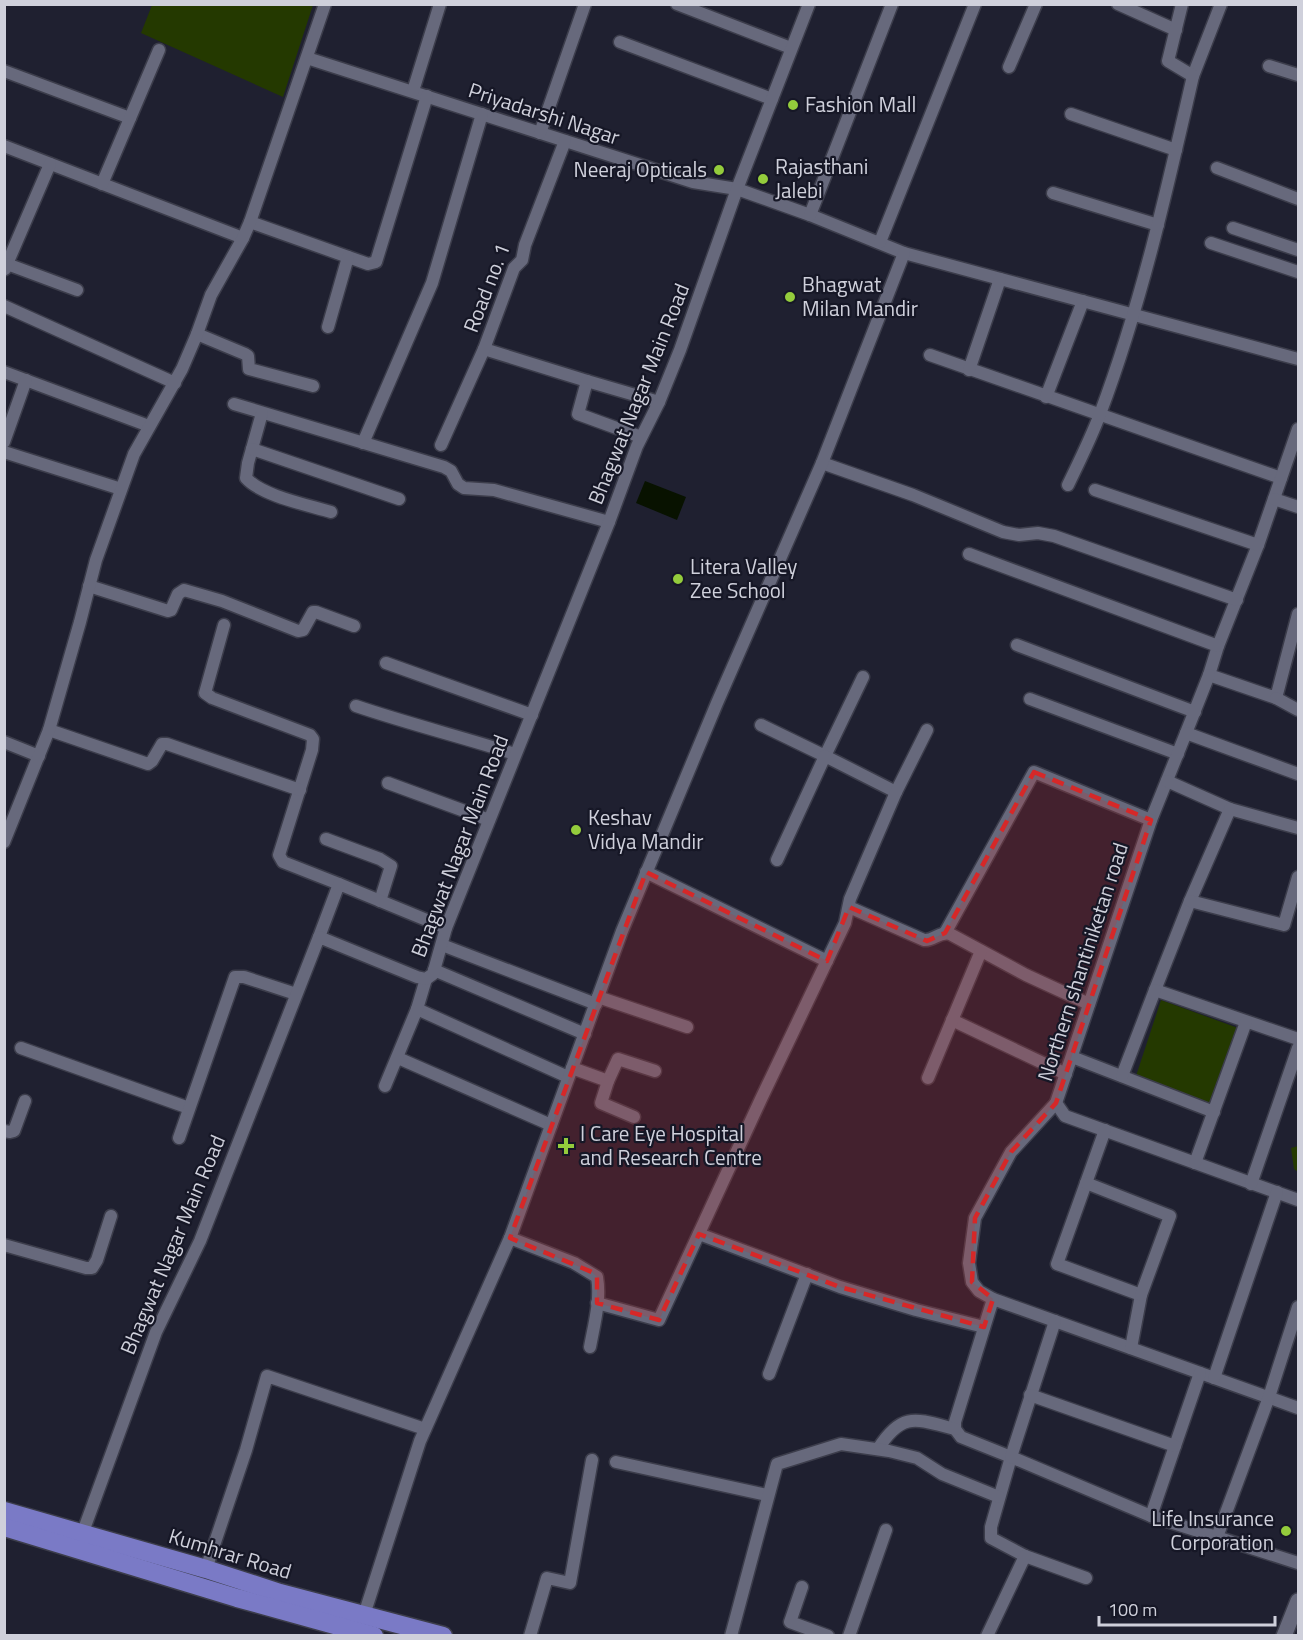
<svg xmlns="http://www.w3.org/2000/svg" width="1303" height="1640" viewBox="0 0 1303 1640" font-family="'Titillium Web',sans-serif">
  <rect width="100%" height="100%" fill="#1f2030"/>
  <g fill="#243900">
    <polygon points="152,5 152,4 313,5 283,97 141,33"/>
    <polygon points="1161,1000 1238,1028 1209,1105 1136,1076"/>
    <polygon points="1298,1146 1298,1172 1294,1169 1291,1148"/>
  </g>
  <polygon fill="#081200" points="645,481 686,497 677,520 636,503"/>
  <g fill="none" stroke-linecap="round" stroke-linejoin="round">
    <g stroke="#3c3d4b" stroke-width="15">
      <g id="minor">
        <polyline points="677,4 791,48"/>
        <polyline points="1118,4 1176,30"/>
        <polyline points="620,42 772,99"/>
        <polyline points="307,58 693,182 737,189 810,215 904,253 1298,359"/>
        <polyline points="1269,66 1298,75"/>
        <polyline points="1009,67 1036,4"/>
        <polyline points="4,71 130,118"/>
        <polyline points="1193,76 1221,4"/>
        <polyline points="413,91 440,4"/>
        <polyline points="1071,114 1176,150"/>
        <polyline points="540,133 585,4"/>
        <polyline points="4,146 243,238"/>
        <polyline points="1217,168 1298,199"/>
        <polyline points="102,184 159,50"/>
        <polyline points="1053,193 1158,225"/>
        <polyline points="810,215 892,4"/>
        <polyline points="250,222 368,264 376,262 427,96"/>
        <polyline points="1233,228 1298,250"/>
        <polyline points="880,242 975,4"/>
        <polyline points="1211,243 1298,272"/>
        <polyline points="7,264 50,164"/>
        <polyline points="5,269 7,264 77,290"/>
        <polyline points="4,306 175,383"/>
        <polyline points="328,327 348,257"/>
        <polyline points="197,334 245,354 248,356 249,369 313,386"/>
        <polyline points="484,349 587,381"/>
        <polyline points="930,355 1281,478"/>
        <polyline points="969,370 1000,279"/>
        <polyline points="4,372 149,426"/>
        <polyline points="1046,397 1083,301"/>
        <polyline points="234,404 444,467 451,471 458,484 464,488 494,490 609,522"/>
        <path d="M 262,413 L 248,463 L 246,478 C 262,496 308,505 331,512"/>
        <polyline points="1298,429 1258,545 1218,646 1209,675 1276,698 1298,614"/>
        <polyline points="641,437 578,414 587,381 659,402"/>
        <polyline points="4,442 26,380"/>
        <polyline points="363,443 432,283 482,114"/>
        <polyline points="441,445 484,349 514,268 522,260 525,245 565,141"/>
        <polyline points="252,449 399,499"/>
        <polyline points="4,452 121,489"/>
        <polyline points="822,463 913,495 1003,532 1019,535 1038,533 1054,536 1237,600"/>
        <path d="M 1068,485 C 1079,462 1091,438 1100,414 C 1141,305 1167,190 1193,76 L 1168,61 L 1182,4"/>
        <polyline points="1095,490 1258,545"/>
        <polyline points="1274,499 1298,507"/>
        <polyline points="969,554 1218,646"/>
        <polyline points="89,586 168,611 171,610 178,594 184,590 222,601 298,631 303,630 313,612 316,612 354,626"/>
        <polyline points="224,625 205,693 212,698 310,735 313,739 312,750 279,855 283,862 339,884"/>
        <polyline points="1017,645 1195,712"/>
        <polyline points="386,663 532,715"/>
        <polyline points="1276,698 1298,710"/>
        <polyline points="1030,699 1178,754"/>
        <path d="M 356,706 C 409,724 462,737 515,754"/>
        <polyline points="761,725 825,756 863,677"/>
        <polyline points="49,730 148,764 152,761 162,744 167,744 300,790"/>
        <polyline points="1186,733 1209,675"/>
        <polyline points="4,742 39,756"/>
        <polyline points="1298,774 1186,733 1151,820 1056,1103 1065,1116 1298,1200"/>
        <polyline points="1167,781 1230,809"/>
        <polyline points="388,783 489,820"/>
        <polyline points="1298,828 1230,809 1190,901 1155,990 1298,1039"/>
        <polyline points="326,839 380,859 391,866 380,901"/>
        <polyline points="4,842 49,730 80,622 96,560 134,454 182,369 197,334 211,295 243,238 250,222 325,4"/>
        <polyline points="777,860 825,756 896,792"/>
        <polyline points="646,872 827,961"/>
        <polyline points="1190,901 1284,925 1298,877"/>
        <path d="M 849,907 L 924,940 C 934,941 939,931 950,934 L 1026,975 L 1089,1004"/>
        <polyline points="945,933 1034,772 1151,820"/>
        <polyline points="319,937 339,884 446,928"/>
        <polyline points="442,945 596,1004"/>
        <polyline points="434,970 585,1034"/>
        <polyline points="598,997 687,1027"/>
        <polyline points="417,1009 568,1077"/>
        <polyline points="952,1020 1066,1074"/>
        <polyline points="21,1048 189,1108"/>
        <polyline points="1072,1057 1214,1112"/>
        <polyline points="398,1058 551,1125"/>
        <polyline points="572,1068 608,1081 618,1059 655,1071"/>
        <polyline points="1122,1076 1155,990"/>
        <polyline points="928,1078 981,951"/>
        <polyline points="608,1081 601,1103 634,1117"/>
        <polyline points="385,1086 417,1009 426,979"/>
        <polyline points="1056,1103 1011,1152 975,1218 969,1263 972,1282 979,1291 993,1299 1298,1408"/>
        <polyline points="1105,1130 1057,1264 1141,1295 1131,1348"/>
        <polyline points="4,1131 10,1132 14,1131 25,1101"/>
        <polyline points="179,1138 235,977 244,977 296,994"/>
        <polyline points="1195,1163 1246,1022"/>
        <polyline points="1086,1183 1170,1216 1141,1295"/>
        <polyline points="1251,1184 1298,1048"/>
        <polyline points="699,1234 840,1287 916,1310 984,1327"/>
        <path d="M 510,1238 L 574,1263 L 597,1277 C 601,1300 594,1325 590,1347"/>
        <polyline points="4,1245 86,1268 92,1268 97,1260 111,1216"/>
        <polyline points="993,1299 955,1422 955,1429 961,1437 1011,1457 991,1527 991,1538 1025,1556 1086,1578"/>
        <polyline points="597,1303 659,1320 761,1099 845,923 850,899 896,792 927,730"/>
        <polyline points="1055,1321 1011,1457 1151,1516"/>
        <polyline points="1200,1373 1151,1516 1298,1563"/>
        <polyline points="769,1374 807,1274"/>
        <polyline points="1214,1378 1277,1192"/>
        <polyline points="1030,1395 1175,1446"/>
        <path d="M 878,1449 C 902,1411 916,1419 955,1429"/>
        <polyline points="616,1462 767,1495"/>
        <polyline points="1217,1537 1269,1397 1298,1307"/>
        <polyline points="80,1540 156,1332 200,1241 319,937 417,977 426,979 433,974 446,928 609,522 637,446 659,402 680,350 737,189 809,4"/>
        <polyline points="206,1569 246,1450 267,1376 425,1429"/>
        <polyline points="802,1587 790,1622 828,1636"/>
        <polyline points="364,1615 420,1441 510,1238 622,931 717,703 822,463 904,253"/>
        <polyline points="530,1636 547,1578 570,1583 592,1460"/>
        <polyline points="731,1636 777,1464 841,1444 889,1451 917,1458 942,1474 999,1497"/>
        <polyline points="849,1636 886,1530"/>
        <polyline points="987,1636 1025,1556"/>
      </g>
    </g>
    <g stroke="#3c3d4b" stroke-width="18">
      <polyline id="tertiary" points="1284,1636 1298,1601"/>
    </g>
    <g stroke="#3c3d4b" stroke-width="21">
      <g id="trunk">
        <polyline points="4,1511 206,1569 280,1593 443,1636"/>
        <polyline points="4,1527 237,1598 374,1636"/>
      </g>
    </g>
    <use href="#minor" stroke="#67697c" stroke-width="12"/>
    <use href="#tertiary" stroke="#67697c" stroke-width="15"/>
    <use href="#trunk" stroke="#7a7ac6" stroke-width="18"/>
  </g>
  <path fill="#d62828" fill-opacity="0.2" stroke="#d62828" stroke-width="4.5" stroke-dasharray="12 8" stroke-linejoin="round" d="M 1034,772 L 1151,820 L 1056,1103 L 1011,1152 L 975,1218 L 972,1282 L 993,1299 L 984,1327 L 840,1287 L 699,1234 L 659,1320 L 597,1303 L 597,1277 L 592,1272 L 510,1238 L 646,872 L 827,961 L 849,907 L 927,941 L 945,933 Z"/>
  <g fill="#94cc3c" stroke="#161726" stroke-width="2">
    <circle cx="793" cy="105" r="6"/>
    <circle cx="719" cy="170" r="6"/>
    <circle cx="763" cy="179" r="6"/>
    <circle cx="790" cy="297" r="6"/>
    <circle cx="678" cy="579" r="6"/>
    <circle cx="576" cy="830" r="6"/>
    <path d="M563 1137h6v6h6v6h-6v6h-6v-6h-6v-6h6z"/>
    <circle cx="1286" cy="1531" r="6"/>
  </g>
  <g text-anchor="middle" stroke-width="4.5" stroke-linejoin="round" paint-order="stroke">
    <g font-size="21" fill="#cfd0db" stroke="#161726" text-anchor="start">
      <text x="805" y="112">Fashion Mall</text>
      <text x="775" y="174">Rajasthani<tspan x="775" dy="24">Jalebi</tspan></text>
      <text x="707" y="177" text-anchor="end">Neeraj Opticals</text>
      <text x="802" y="292">Bhagwat<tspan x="802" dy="24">Milan Mandir</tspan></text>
      <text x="690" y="574">Litera Valley<tspan x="690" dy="24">Zee School</tspan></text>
      <text x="588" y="825">Keshav<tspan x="588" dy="24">Vidya Mandir</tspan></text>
      <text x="580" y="1141">I Care Eye Hospital<tspan x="580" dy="24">and Research Centre</tspan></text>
      <text x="1274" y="1526" text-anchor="end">Life Insurance<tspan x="1274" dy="24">Corporation</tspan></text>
    </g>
    <g font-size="21" fill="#cfd0db" stroke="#161726">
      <text transform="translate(544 114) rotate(18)" y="7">Priyadarshi Nagar</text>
      <text transform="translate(487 288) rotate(-69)" y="7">Road no. 1</text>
      <text transform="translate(639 394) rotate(-68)" y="7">Bhagwat Nagar Main Road</text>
      <text transform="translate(460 846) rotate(-69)" y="7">Bhagwat Nagar Main Road</text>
      <text transform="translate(1083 962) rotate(-72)" y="7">Northern shantiniketan road</text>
      <text transform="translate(173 1245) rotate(-67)" y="7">Bhagwat Nagar Main Road</text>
      <text transform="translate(230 1554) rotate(17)" y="7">Kumhrar Road</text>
    </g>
  </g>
  <rect width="1303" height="1640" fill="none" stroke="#cfd0db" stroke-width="12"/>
  <path d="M1099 1616v9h176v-9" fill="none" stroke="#cfd0db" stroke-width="3"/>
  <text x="1108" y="1616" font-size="18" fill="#cfd0db" stroke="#161726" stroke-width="4.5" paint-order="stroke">100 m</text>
</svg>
